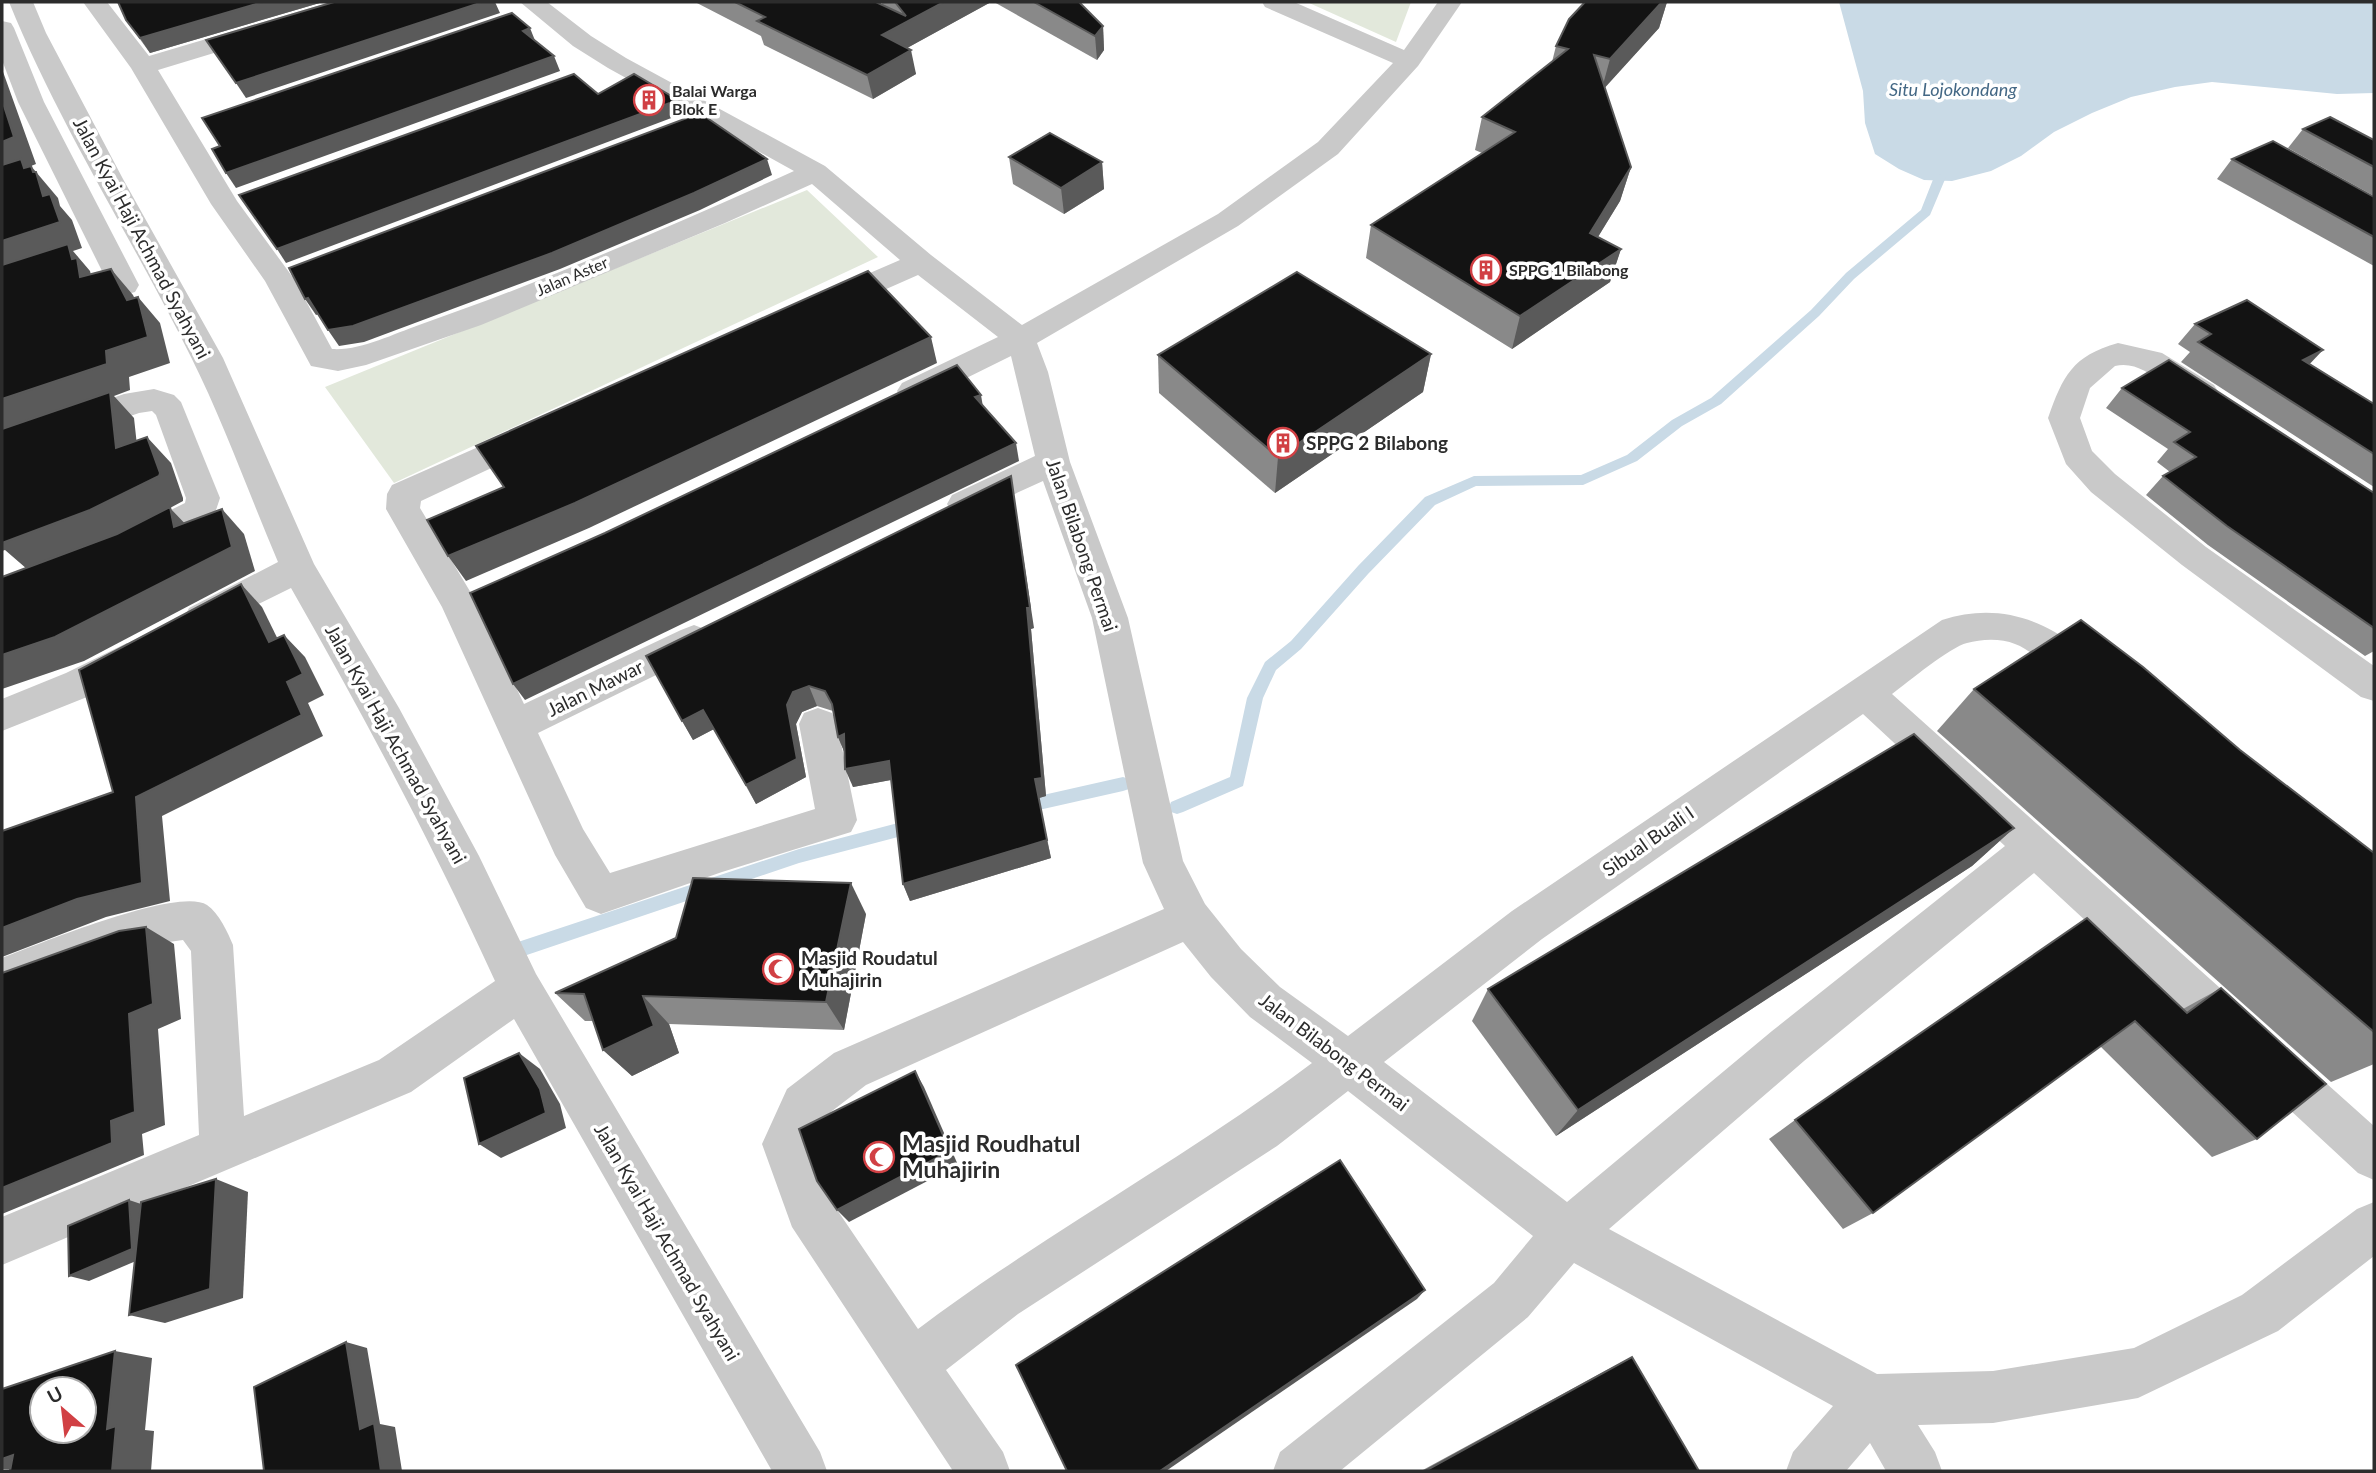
<svg xmlns="http://www.w3.org/2000/svg" width="2376" height="1473" viewBox="0 0 2376 1473" font-family="Lato,sans-serif">
  <rect width="100%" height="100%" fill="#fff"/>
  <g fill="#e2e8db">
    <polygon points="1307,2 1411,2 1396,42"/>
    <polygon points="807,190 878,257 394,483 325,387"/>
  </g>
  <polygon fill="#c9dae6" points="1839,2 2374,2 2374,93 2337,94 2212,82 2175,87 2131,97 2092,113 2054,132 2021,156 1991,171 1952,181 1924,180 1899,169 1875,154 1865,123 1863,91"/>
  <g fill="none" stroke-linecap="round" stroke-linejoin="round">
    <g fill="#c9dae6" fill-rule="evenodd">
      <polygon points="1940,174 1946,177 1930,215 1854,279 1819,316 1721,404 1682,426 1637,461 1583,485 1476,486 1435,505 1368,574 1301,649 1276,670 1263,698 1243,786 1183,812 1177,814 1171,812 1169,807 1171,802 1230,777 1247,698 1265,662 1291,641 1358,566 1425,497 1474,476 1581,475 1627,455 1672,420 1711,398 1811,310 1846,273 1921,210 1934,177"/>
      <polygon points="1123,777 1129,779 1131,784 1129,789 1123,791 1021,814 1015,812 1013,807 1015,802 1021,800"/>
      <polygon points="917,818 923,820 925,825 923,830 917,832 799,863 515,959 509,957 506,951 509,945 515,943 799,849"/>
    </g>
    <g fill="#c9c9c9" fill-rule="evenodd">
      <path d="M 9,2 L 33,2 L 46,33 L 123,179 L 223,358 L 314,564 L 399,708 L 479,856 L 536,974 L 820,1452 L 827,1471 L 772,1471 L 514,1019 L 411,1092 L 2,1265 L 2,1217 L 199,1135 L 191,951 L 183,940 L 147,945 L 2,998 L 2,958 C 37,945 178,886 207,905 C 219,913 228,933 233,945 L 244,1116 L 379,1060 L 495,981 C 433,845 365,718 291,588 L 202,632 L 189,628 L 184,618 L 189,608 L 278,562 C 249,494 224,423 191,357 C 132,238 59,125 9,2 Z"/>
      <path d="M 83,2 L 107,2 L 149,56 L 331,2 L 368,2 L 365,7 L 158,70 L 237,201 L 294,279 L 332,349 C 360,351 393,334 419,325 C 546,281 671,226 794,171 L 608,68 L 573,46 L 520,2 L 547,2 L 591,36 L 626,58 L 825,166 L 931,255 L 1022,325 L 1218,214 L 1318,142 L 1393,63 L 1265,7 L 1262,2 L 1294,2 L 1404,50 L 1438,2 L 1462,2 L 1418,66 L 1338,154 L 1238,226 L 1037,343 L 1048,372 L 1070,462 L 1128,618 L 1183,861 L 1205,904 L 1241,949 L 1280,987 L 1348,1036 L 1512,911 L 1942,620 C 1991,604 2035,615 2076,646 C 2088,655 2100,662 2107,676 L 2101,687 C 2067,698 2045,655 2015,644 C 2001,638 1981,639 1967,643 C 1950,647 1908,682 1892,694 L 2374,1126 L 2374,1180 L 2358,1173 L 2034,873 L 1804,1061 L 1609,1229 L 1877,1374 L 1993,1371 L 2134,1348 L 2242,1295 L 2357,1209 L 2374,1202 L 2374,1256 L 2278,1331 L 2138,1398 L 1993,1423 L 1918,1425 L 1935,1452 L 1942,1471 L 1886,1471 L 1870,1443 L 1846,1471 L 1786,1471 L 1793,1452 L 1833,1406 L 1574,1263 L 1528,1317 L 1340,1471 L 1273,1471 L 1280,1452 L 1494,1283 L 1533,1236 L 1348,1091 L 1277,1146 L 1018,1314 L 946,1370 L 1003,1452 L 1010,1471 L 953,1471 L 792,1227 L 762,1144 L 787,1089 L 834,1053 L 1164,909 L 1143,863 L 1092,618 L 1043,481 L 964,517 L 952,513 L 947,504 L 952,495 L 1035,456 L 1011,356 L 924,399 L 913,402 L 902,399 L 897,391 L 902,383 L 998,337 L 918,275 L 841,309 L 830,312 L 819,309 L 815,302 L 819,295 L 900,260 L 812,184 L 725,223 L 481,325 L 366,365 L 338,371 L 311,366 L 265,281 L 211,204 L 131,68 ZM 1863,714 L 2005,846 L 1772,1031 L 1567,1202 L 1384,1062 L 1542,939 ZM 1183,942 L 1211,977 L 1250,1017 L 1312,1063 C 1185,1159 1045,1233 918,1329 L 827,1195 L 808,1145 L 819,1121 L 866,1085 Z"/>
      <polygon points="2,21 11,23 14,28 44,102 139,285 135,292 124,295 113,292 109,285 18,102 2,60"/>
      <path d="M 2118,343 L 2162,353 L 2214,385 L 2219,393 L 2214,401 C 2177,411 2152,357 2115,366 L 2090,388 L 2080,418 L 2092,451 L 2115,474 L 2206,547 L 2374,666 L 2374,701 L 2361,697 L 2182,565 L 2091,492 L 2066,464 L 2048,418 C 2063,376 2072,356 2118,343 Z"/>
      <path d="M 154,389 L 174,395 L 181,402 L 220,498 L 213,519 C 189,531 147,560 122,552 L 117,543 L 122,534 L 185,503 L 186,498 L 156,415 L 152,411 L 139,413 L 2,461 L 2,437 L 124,394 Z"/>
      <polygon points="533,423 545,427 549,435 545,443 421,501 420,508 471,593 524,704 681,630 694,625 707,630 712,640 707,650 538,733 583,829 610,873 815,809 799,724 804,713 818,708 832,713 837,724 857,820 851,832 722,872 601,914 586,908 555,855 442,607 386,509 387,494 392,485"/>
      <polygon points="127,643 140,647 145,658 140,669 92,695 2,731 2,699 66,673"/>
    </g>
  </g>
  <g fill="#898989">
    <polygon points="118,2 323,2 150,53 126,20"/>
    <polygon points="695,2 876,2 883,5 881,2 991,2 907,48 916,74 873,99 764,45 761,36"/>
    <polygon points="994,2 1079,2 1103,26 1104,50 1097,60"/>
    <polygon points="1585,2 1667,2 1659,28 1604,88 1631,167 1620,201 1598,237 1621,249 1610,282 1512,349 1366,258 1371,225 1482,153 1475,150 1482,117 1552,62 1556,46"/>
    <polygon points="2303,129 2374,140 2374,196 2288,148"/>
    <polygon points="1009,157 1102,162 1104,189 1064,214 1013,184"/>
    <polygon points="2232,159 2374,197 2374,266 2217,179"/>
    <polygon points="2195,324 2310,364 2374,404 2374,487 2181,362 2190,352 2178,344"/>
    <polygon points="1431,354 1423,392 1275,493 1159,393 1158,355"/>
    <polygon points="2122,388 2374,493 2374,651 2365,656 2208,545 2146,495 2163,476 2170,472 2157,462 2168,449 2106,408"/>
    <polygon points="1034,628 1031,629 1046,796 1039,798 1051,858 910,901 903,884 891,780 853,787 844,751 838,737 833,711 817,706 802,712 796,724 806,777 756,804 714,729 693,740 646,656"/>
    <polygon points="1974,689 2240,750 2374,853 2374,1064 2331,1082 1937,731"/>
    <polygon points="2014,828 1972,866 1556,1136 1472,1021 1488,989"/>
    <polygon points="866,914 844,1030 669,1024 679,1053 632,1076 603,1050 593,1021 585,1021 555,993"/>
    <polygon points="2087,918 2183,1009 2221,988 2257,1139 2212,1157 2100,1046 1873,1213 1843,1229 1769,1139 1795,1120"/>
    <polygon points="1632,1357 1699,1471 1421,1471 1605,1371"/>
  </g>
  <g fill="#5a5a5a">
    <polygon points="263,2 323,2 150,53 140,38"/>
    <polygon points="483,2 495,2 500,13 246,98 236,83"/>
    <polygon points="944,2 991,2 887,59 882,35"/>
    <polygon points="1662,2 1667,2 1659,28 1601,92 1610,59"/>
    <polygon points="1103,26 1104,50 1097,60 1095,36"/>
    <polygon points="530,28 536,43 523,31"/>
    <polygon points="911,50 916,74 873,99 867,75"/>
    <polygon points="554,56 560,71 236,188 226,173"/>
    <polygon points="2,69 36,164 31,166 58,198 60,206 72,220 82,248 73,251 90,271 91,275 99,284 2,275"/>
    <polygon points="678,100 682,114 286,263 277,249"/>
    <polygon points="767,159 772,175 700,210 560,269 364,342 339,346 328,330"/>
    <polygon points="1102,162 1104,189 1064,214 1061,188"/>
    <polygon points="1631,167 1620,201 1580,266 1590,233"/>
    <polygon points="1621,249 1610,282 1512,349 1520,316"/>
    <polygon points="111,269 133,295 142,314 138,297 160,323 170,363 129,377 130,390 114,396 134,418 140,473 2,434 2,399 106,351 127,300"/>
    <polygon points="308,298 319,314 316,315 305,299"/>
    <polygon points="931,337 937,363 589,528 466,581 448,556"/>
    <polygon points="2323,350 2304,370 2303,360"/>
    <polygon points="1431,354 1423,392 1275,493 1278,457"/>
    <polygon points="981,395 984,413 975,397"/>
    <polygon points="147,437 171,463 183,498 183,501 170,508 193,532 116,535 27,569 5,550 2,551 2,522"/>
    <polygon points="1016,443 1019,461 525,700 513,684"/>
    <polygon points="1011,476 1034,628 1031,629 1046,796 1039,798 1035,779"/>
    <polygon points="222,509 244,534 255,571 84,661 2,689 2,655"/>
    <polygon points="241,584 262,607 290,664 269,642"/>
    <polygon points="284,635 305,657 324,695 308,703 323,736 162,816 170,901 106,917 2,957 2,928 136,797 287,682"/>
    <polygon points="809,686 817,706 802,712 796,724 806,777 756,804 746,785 787,705 793,692"/>
    <polygon points="703,710 714,729 693,740 682,721"/>
    <polygon points="844,734 846,756 838,737"/>
    <polygon points="889,761 896,779 853,787 845,769"/>
    <polygon points="2014,828 1972,866 1556,1136 1578,1110"/>
    <polygon points="1047,840 1051,858 910,901 903,884"/>
    <polygon points="851,883 866,914 844,1030 826,1002"/>
    <polygon points="146,927 174,944 181,1019 158,1029 165,1125 142,1134 144,1155 2,1214 2,1188 111,1121 129,1014"/>
    <polygon points="643,996 669,1024 679,1053 632,1076 603,1050"/>
    <polygon points="519,1053 540,1069 560,1104 566,1128 501,1158 479,1144"/>
    <polygon points="915,1071 924,1087 958,1165 849,1222 837,1210"/>
    <polygon points="216,1179 248,1192 243,1298 165,1323 129,1315"/>
    <polygon points="129,1200 147,1206 150,1255 89,1281 69,1276"/>
    <polygon points="1425,1290 1417,1299 1166,1471 1160,1471"/>
    <polygon points="346,1342 367,1348 380,1424 395,1427 402,1471 381,1471 360,1429"/>
    <polygon points="115,1351 152,1358 145,1430 154,1431 151,1471 112,1471 107,1429"/>
    <polygon points="13,1455 22,1470 2,1469 2,1459"/>
  </g>
  <g fill="#131313" stroke="#5a5a5a" stroke-width="2" fill-rule="evenodd">
    <polygon points="118,2 263,2 140,38 126,20"/>
    <polygon points="334,2 483,2 236,83 206,40"/>
    <polygon points="735,2 876,2 906,16 895,2 944,2 882,35 911,50 867,75 757,21 765,17"/>
    <polygon points="1034,2 1079,2 1103,26 1095,36"/>
    <polygon points="1585,2 1662,2 1610,59 1594,55 1631,167 1590,233 1621,249 1520,316 1371,225 1515,132 1482,117 1568,49 1556,46 1569,19"/>
    <polygon points="512,13 530,28 523,31 554,56 226,173 212,149 220,146 202,118"/>
    <polygon points="574,74 598,94 634,74 678,100 277,249 239,195"/>
    <polygon points="2,100 14,137 2,142"/>
    <polygon points="700,113 767,159 694,193 552,253 353,326 328,330 308,298 305,299 289,268"/>
    <polygon points="2330,117 2374,140 2374,167 2303,129"/>
    <polygon points="1050,133 1102,162 1061,188 1009,157"/>
    <polygon points="2273,141 2374,197 2374,237 2232,159"/>
    <polygon points="21,159 24,168 31,166 33,172 36,172 43,196 50,194 60,222 2,241 2,165"/>
    <polygon points="68,244 72,259 77,258 80,277 111,269 127,300 138,297 148,337 106,351 107,364 2,399 2,265"/>
    <polygon points="868,271 931,337 575,503 448,556 427,520 504,487 476,446"/>
    <polygon points="1297,272 1431,354 1278,457 1158,355"/>
    <polygon points="2247,300 2323,350 2303,360 2374,404 2374,454 2198,342 2211,334 2195,324"/>
    <polygon points="2169,360 2374,493 2374,628 2227,526 2163,476 2196,457 2174,442 2190,432 2122,388"/>
    <polygon points="957,365 981,395 975,397 1016,443 513,684 470,593 605,533"/>
    <polygon points="110,392 116,448 147,437 160,473 159,476 90,510 2,543 2,429"/>
    <polygon points="1011,476 1030,608 1027,608 1042,778 1035,779 1047,840 903,884 889,761 845,769 844,734 838,737 832,704 825,691 809,686 793,692 787,705 797,759 746,785 703,710 682,721 646,656"/>
    <polygon points="170,507 174,527 222,509 232,547 55,637 2,655 2,577 117,534"/>
    <polygon points="241,584 269,642 284,635 303,674 287,682 302,715 136,797 142,883 77,899 2,928 2,831 113,792 79,670"/>
    <polygon points="2081,620 2143,667 2240,750 2374,853 2374,1032 1974,689"/>
    <polygon points="1914,734 2014,828 1578,1110 1488,989"/>
    <polygon points="693,878 851,883 826,1002 643,996 654,1026 603,1050 584,994 555,993 676,938"/>
    <polygon points="2087,918 2187,1013 2221,988 2326,1084 2257,1139 2135,1021 1873,1213 1795,1120"/>
    <polygon points="146,927 153,1004 129,1014 135,1112 111,1121 112,1143 2,1188 2,973 119,931"/>
    <polygon points="519,1053 540,1089 546,1113 479,1144 464,1078"/>
    <polygon points="915,1071 950,1151 837,1210 817,1181 799,1129"/>
    <polygon points="1340,1160 1425,1290 1160,1471 1067,1471 1016,1365"/>
    <polygon points="216,1179 210,1289 129,1315 141,1202"/>
    <polygon points="129,1200 132,1249 69,1276 68,1226"/>
    <polygon points="346,1342 360,1429 374,1423 381,1471 264,1471 254,1387"/>
    <path d="M 115,1351 L 107,1429 L 116,1426 L 112,1471 L 10,1471 L 13,1455 L 2,1459 L 2,1389 ZM 42,1389 L 84,1389 L 84,1431 L 42,1431 Z"/>
    <polygon points="1632,1357 1699,1471 1425,1471"/>
  </g>
  <defs>
    <g id="building-ring" transform="scale(1.575)"><circle r="9.5" fill="#fff" stroke="#d14044" stroke-width="1.5"/><path d="M-4-6H4V6H1V3H-1V6H-4ZM-2.5-4.3h1.7v1.8h-1.7ZM.8-4.3h1.7v1.8H.8ZM-2.5-1h1.7V.8h-1.7ZM.8-1h1.7V.8H.8Z" fill="#d14044"/></g>
    <g id="mosque-ring" transform="scale(1.575)"><circle r="9.5" fill="#fff" stroke="#d14044" stroke-width="1.5"/><path d="M3.5-4.9A6 6 0 1 0 3.5 4.9A5 5 0 1 1 3.5-4.9Z" fill="#d14044"/></g>
  </defs>
  <g fill-rule="evenodd">
    <use href="#building-ring" x="649" y="100"/>
    <use href="#building-ring" x="1486" y="270"/>
    <use href="#building-ring" x="1283" y="443"/>
    <use href="#mosque-ring" x="778" y="969"/>
    <use href="#mosque-ring" x="879" y="1157"/>
  </g>
  <g text-anchor="middle" stroke-width="7" stroke-linejoin="round" paint-order="stroke">
    <g font-size="16" font-weight="bold" fill="#2c2c2c" stroke="#fff" text-anchor="start">
      <text x="672" y="97">Balai Warga<tspan x="672" dy="18">Blok E</tspan></text>
      <text x="1509" y="276">SPPG 1 Bilabong</text>
    </g>
    <g font-size="16" fill="#2c2c2c" stroke="#fff">
      <text transform="translate(572 276) rotate(-23)" y="6">Jalan Aster</text>
    </g>
    <g font-size="18" font-style="italic" fill="#446885" stroke="#fff">
      <text x="1953" y="96">Situ Lojokondang</text>
    </g>
    <g font-size="19" fill="#2c2c2c" stroke="#fff">
      <text transform="translate(142 238) rotate(62)" y="7">Jalan Kyai Haji Achmad Syahyani</text>
      <text transform="translate(1082 545) rotate(71)" y="7">Jalan Bilabong Permai</text>
      <text transform="translate(595 688) rotate(-26)" y="7">Jalan Mawar</text>
      <text transform="translate(396 744) rotate(61)" y="7">Jalan Kyai Haji Achmad Syahyani</text>
      <text transform="translate(1648 841) rotate(-35)" y="7">Sibual Buali I</text>
      <text transform="translate(1334 1052) rotate(37)" y="7">Jalan Bilabong Permai</text>
      <text transform="translate(667 1242) rotate(60)" y="7">Jalan Kyai Haji Achmad Syahyani</text>
    </g>
    <g font-size="19" font-weight="bold" fill="#2c2c2c" stroke="#fff" text-anchor="start">
      <text x="1306" y="450">SPPG 2 Bilabong</text>
      <text x="801" y="965">Masjid Roudatul<tspan x="801" dy="22">Muhajirin</tspan></text>
    </g>
    <g font-size="23" font-weight="bold" fill="#2c2c2c" stroke="#fff" text-anchor="start">
      <text x="902" y="1152">Masjid Roudhatul<tspan x="902" dy="26">Muhajirin</tspan></text>
    </g>
  </g>
  <rect width="2376" height="1473" fill="none" stroke="#2c2c2c" stroke-width="7"/>
  <g transform="translate(63 1410) rotate(332)"><circle r="33" fill="#ffffff" stroke="#ababab" stroke-width="2"/>
  <path d="M0-5L12 26L0 18L-12 26Z" fill="#d14044"/>
  <text y="-10" font-size="19" font-weight="bold" text-anchor="middle" fill="#2c2c2c">U</text>
  </g>
</svg>
